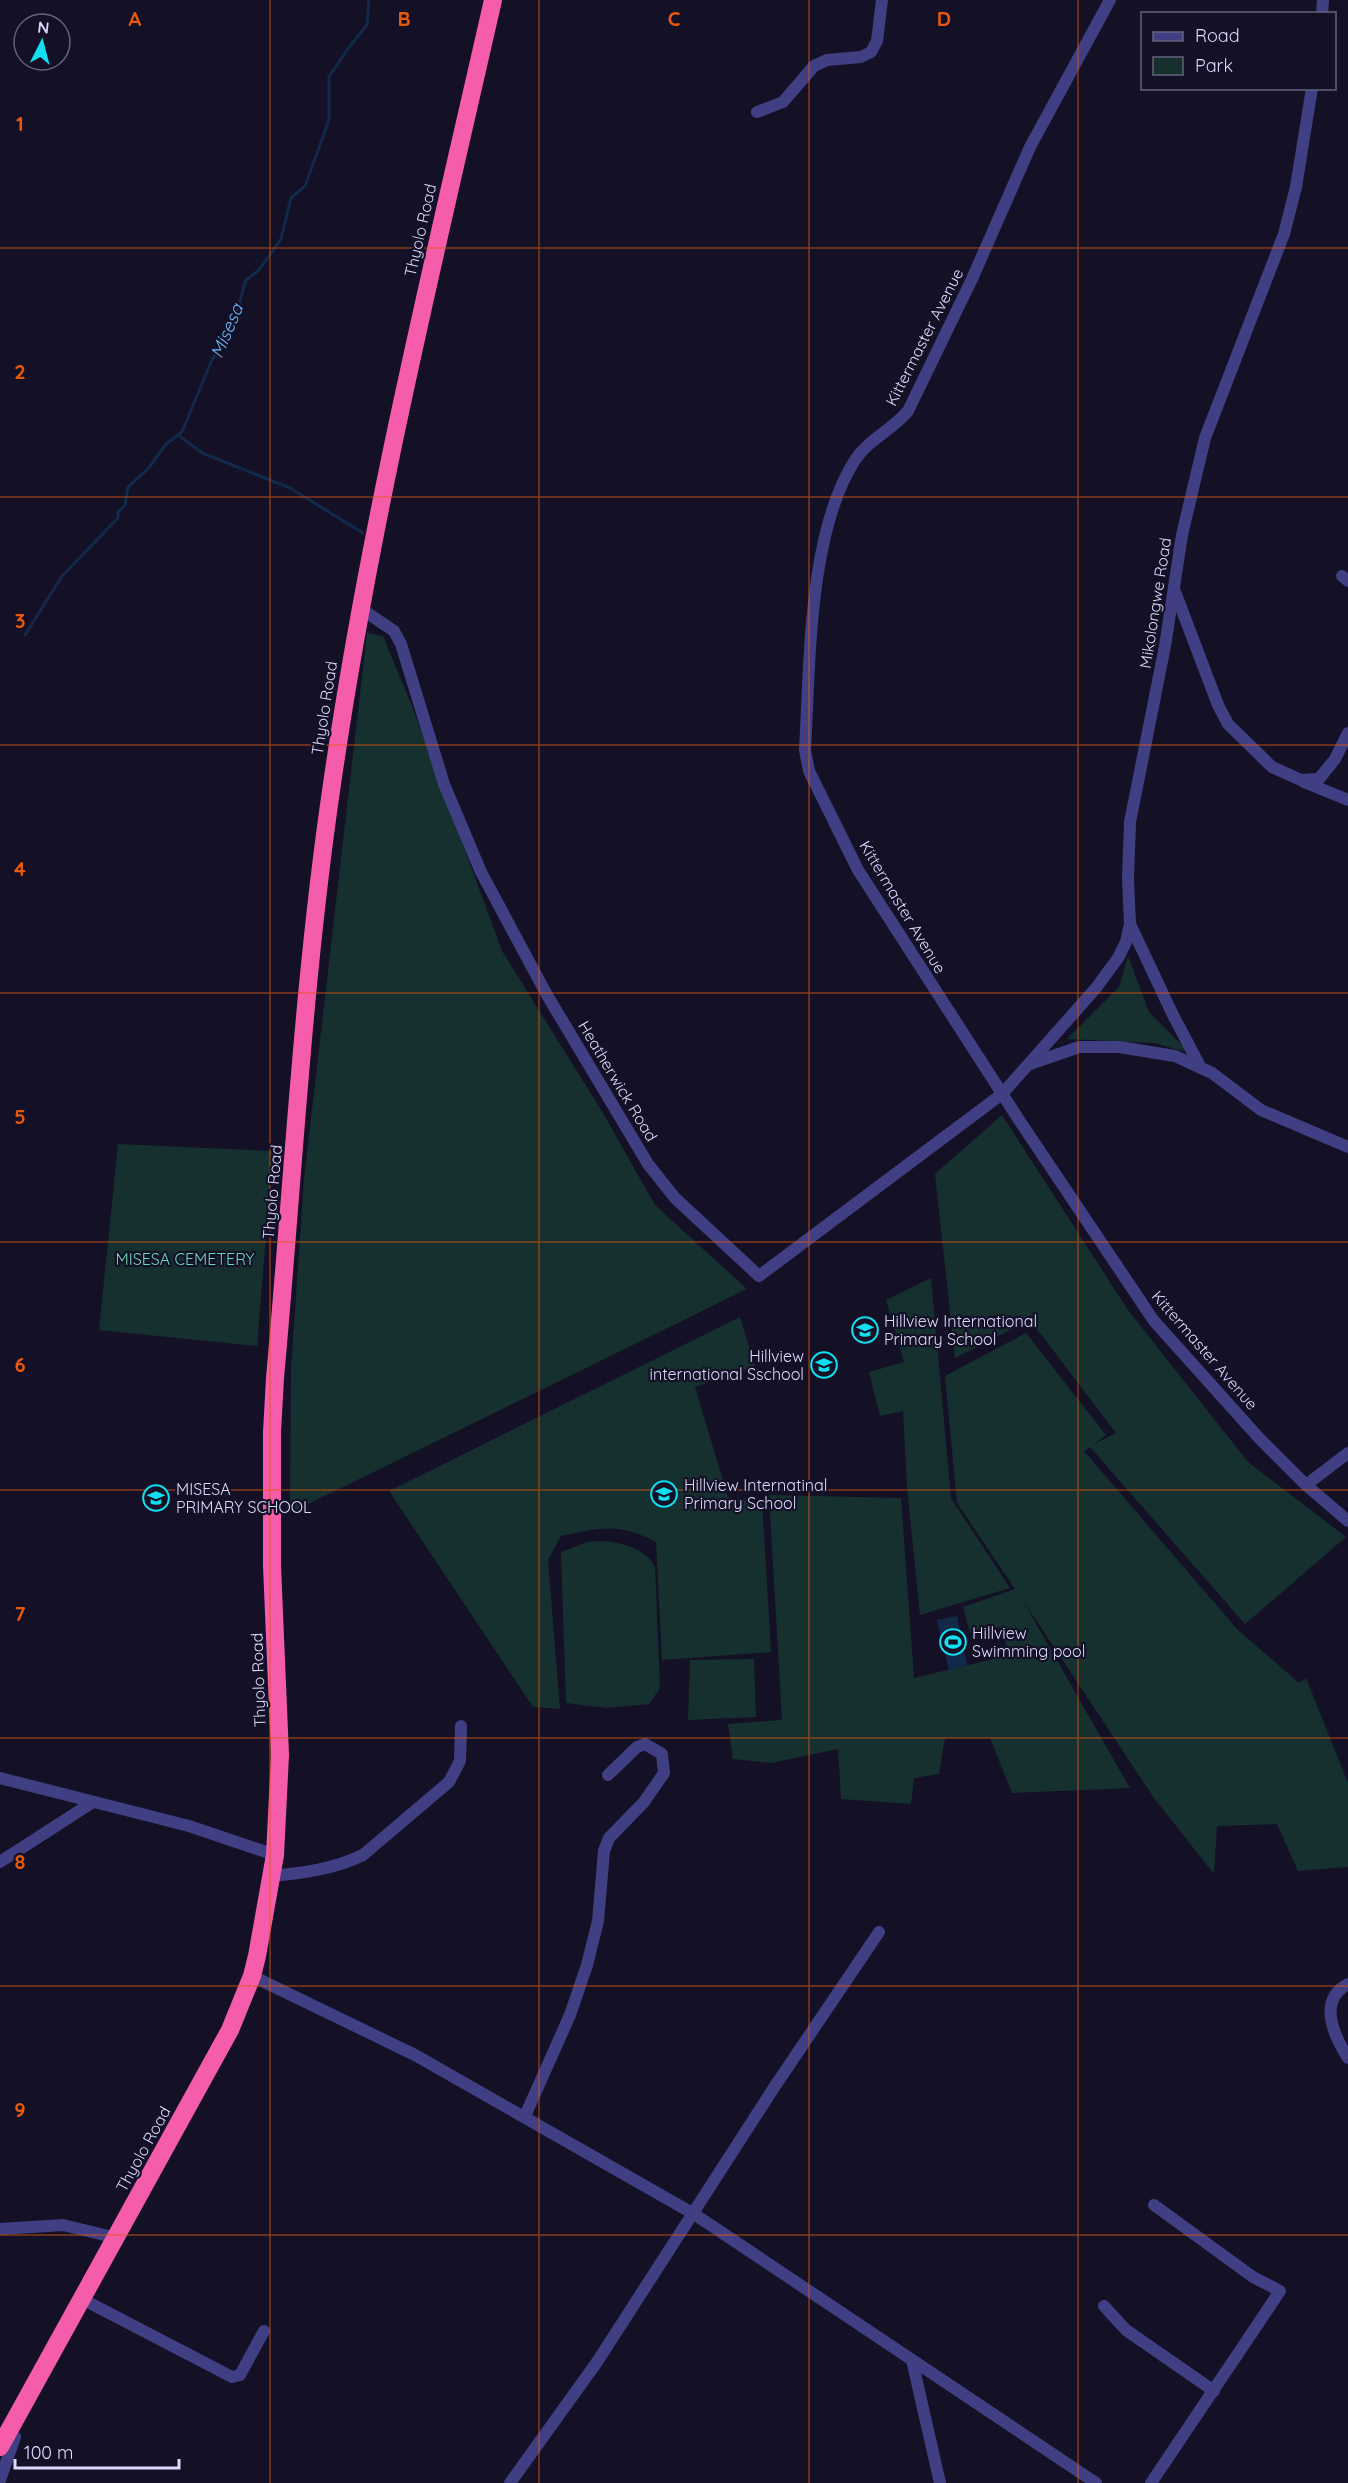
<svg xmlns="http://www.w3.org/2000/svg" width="1348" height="2483" viewBox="0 0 1348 2483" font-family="Quicksand,sans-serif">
  <rect width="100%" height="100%" fill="#141127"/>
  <g fill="#15302f">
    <polygon points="367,633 383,636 412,706 502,951 603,1113 655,1205 747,1289 290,1513 291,1369 304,1179"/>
    <polygon points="1128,956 1149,1012 1190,1053 1154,1043 1067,1039 1119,987"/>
    <polygon points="1002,1115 1128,1310 1248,1462 1346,1537 1245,1624 1090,1447 1084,1451 1237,1629 1299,1683 1306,1678 1348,1783 1348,1867 1298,1871 1277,1824 1217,1826 1214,1874 1154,1798 1022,1599 1130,1788 1012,1793 990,1738 945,1738 939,1774 914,1778 911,1804 841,1799 838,1749 771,1763 733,1759 728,1724 782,1720 769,1495 901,1498 914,1678 1010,1655 1000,1627 970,1633 963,1607 1015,1589 957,1503 945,1376 1026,1333 1106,1435 1094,1444 1116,1433 1030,1320 955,1358 935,1174"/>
    <polygon points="118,1144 273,1151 257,1346 99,1330"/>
    <polygon points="931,1278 951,1498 1010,1588 920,1615 907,1488 903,1411 880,1416 869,1372 904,1362 886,1300"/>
    <path d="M 740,1317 L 755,1366 L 695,1387 L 728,1497 L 762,1501 L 771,1652 L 662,1660 L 656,1542 C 619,1522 599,1528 561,1536 L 548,1560 L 560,1709 L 533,1707 L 389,1491 Z"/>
    <path d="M 588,1542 C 610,1539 644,1545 655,1567 L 660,1688 L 649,1704 L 607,1708 L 566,1703 L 561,1552 Z"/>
    <polygon points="754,1659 756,1717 688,1720 690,1660"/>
  </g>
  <polygon fill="#12294a" points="957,1616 967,1665 949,1670 937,1620"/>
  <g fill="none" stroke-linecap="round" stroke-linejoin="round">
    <g stroke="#12294a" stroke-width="3">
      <polyline points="178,435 202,453 290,488 363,533"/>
      <polyline points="25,635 62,576 118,518 118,512 125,505 128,487 148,469 166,444 182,432 211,362 236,314 246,280 259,270 281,239 291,198 305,186 329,120 329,77 347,50 367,25 369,0"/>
    </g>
    <g stroke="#403f83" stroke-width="12">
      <path d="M 1110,0 L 1030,147 L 972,279 L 908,411 C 891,431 869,439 855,460 C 808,533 810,664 805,750 L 809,771 L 858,870 L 1021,1123 L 1154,1321 L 1259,1438 L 1306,1485 L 1348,1521"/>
      <polyline points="1322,14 1323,0"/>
      <polyline points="757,112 783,102 814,66 827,60 861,57 871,52 877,41 882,0"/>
      <polyline points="1342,576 1348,581"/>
      <polyline points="1174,589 1218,705 1228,724 1272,767 1301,780 1319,779 1335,759 1348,733"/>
      <polyline points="360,608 394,631 401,644 444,784 481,872 547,995 648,1164 675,1198 759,1276 1002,1094 1096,988 1118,958 1126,942 1130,924 1128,879 1130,822 1165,646 1182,535 1205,438 1284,234 1296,187 1312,88"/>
      <polyline points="1304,782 1348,800"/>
      <polyline points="1130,924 1173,1015 1201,1068"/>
      <polyline points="1030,1064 1079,1047 1119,1047 1175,1056 1212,1073 1261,1110 1348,1147"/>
      <polyline points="1306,1485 1348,1453"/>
      <polyline points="0,1778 189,1826 275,1855"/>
      <polyline points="0,1862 93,1802"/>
      <path d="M 272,1876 C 303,1873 334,1869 363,1855 L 449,1782 L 460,1761 L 461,1726"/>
      <polyline points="252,1976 415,2055 694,2214 1096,2483"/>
      <path d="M 1348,1984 C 1317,2000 1334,2036 1348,2058"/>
      <polyline points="525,2116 570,2015 587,1965 598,1921 604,1851 609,1838 644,1802 664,1773 662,1754 645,1744 637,1747 608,1775"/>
      <polyline points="0,2229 63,2225 117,2238"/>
      <polyline points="82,2299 232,2377 240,2375 264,2331"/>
      <polyline points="1104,2306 1126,2330 1214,2391"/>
      <polyline points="912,2360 940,2483"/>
      <polyline points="0,2480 15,2437 8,2431"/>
      <polyline points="510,2483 597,2362 773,2089 879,1932"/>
      <polyline points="1151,2483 1280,2291 1253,2277 1154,2205"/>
    </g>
    <path stroke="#f55ca9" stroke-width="18" d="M 0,2447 L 230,2030 L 252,1976 L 257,1956 L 275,1855 L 280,1755 L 272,1566 L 272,1432 L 275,1378 C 293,1180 303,981 332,784 C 370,520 434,260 493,0"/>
  </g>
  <path fill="none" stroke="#e8590c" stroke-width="1.5" stroke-opacity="0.55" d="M 270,0 L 270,2483M 539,0 L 539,2483M 809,0 L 809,2483M 1078,0 L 1078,2483M 0,248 L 1348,248M 0,497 L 1348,497M 0,745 L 1348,745M 0,993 L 1348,993M 0,1242 L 1348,1242M 0,1490 L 1348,1490M 0,1738 L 1348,1738M 0,1986 L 1348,1986M 0,2235 L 1348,2235"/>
  <defs>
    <g id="school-ring" transform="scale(1.35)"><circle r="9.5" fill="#141127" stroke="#12dff0" stroke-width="1.5"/><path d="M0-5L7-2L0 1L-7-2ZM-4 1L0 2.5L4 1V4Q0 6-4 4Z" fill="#12dff0"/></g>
    <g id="stadium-ring" transform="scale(1.35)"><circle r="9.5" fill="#141127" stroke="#12dff0" stroke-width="1.5"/><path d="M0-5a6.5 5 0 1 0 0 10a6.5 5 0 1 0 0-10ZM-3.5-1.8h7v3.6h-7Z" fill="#12dff0"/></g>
  </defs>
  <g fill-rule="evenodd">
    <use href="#school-ring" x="865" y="1330"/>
    <use href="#school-ring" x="824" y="1365"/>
    <use href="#school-ring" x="664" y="1494"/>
    <use href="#school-ring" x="156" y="1498"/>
    <use href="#stadium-ring" x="953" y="1642"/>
  </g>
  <g text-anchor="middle" stroke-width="4.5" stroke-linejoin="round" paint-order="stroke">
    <g font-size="16" fill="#ddd9fd" stroke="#141127">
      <text transform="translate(420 230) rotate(-77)" y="6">Thyolo Road</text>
      <text transform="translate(924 337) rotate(-63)" y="6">Kittermaster Avenue</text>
      <text transform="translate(1155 603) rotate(-81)" y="6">Mikolongwe Road</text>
      <text transform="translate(324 708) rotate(-81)" y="6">Thyolo Road</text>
      <text transform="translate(903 907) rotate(59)" y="6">Kittermaster Avenue</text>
      <text transform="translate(618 1081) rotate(59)" y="6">Heatherwick Road</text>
      <text transform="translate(272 1192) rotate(-85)" y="6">Thyolo Road</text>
      <text transform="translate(1205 1350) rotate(49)" y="6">Kittermaster Avenue</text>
      <text transform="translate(258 1680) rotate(-92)" y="6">Thyolo Road</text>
      <text transform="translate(143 2149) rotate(-61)" y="6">Thyolo Road</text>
    </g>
    <g font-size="16" fill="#69d9ba" stroke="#141127">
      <text x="185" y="1265">MISESA CEMETERY</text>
    </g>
    <g font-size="16" fill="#ddd9fd" stroke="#141127" text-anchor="start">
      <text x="884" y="1327">Hillview International<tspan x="884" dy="18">Primary School</tspan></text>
      <text x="804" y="1362" text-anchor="end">Hillview<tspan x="804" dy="18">international Sschool</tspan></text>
      <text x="684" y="1491">Hillview Internatinal<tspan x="684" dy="18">Primary School</tspan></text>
      <text x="176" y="1495">MISESA<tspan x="176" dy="18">PRIMARY SCHOOL</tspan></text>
      <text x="972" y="1639">Hillview<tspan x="972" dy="18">Swimming pool</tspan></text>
    </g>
    <g font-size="18" font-style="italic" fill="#6ebaf6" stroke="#141127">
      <text transform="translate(227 331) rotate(-67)" y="6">Misesa</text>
    </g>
  </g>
  <g font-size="20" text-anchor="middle" font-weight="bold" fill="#e8590c" stroke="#141127" stroke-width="4.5" stroke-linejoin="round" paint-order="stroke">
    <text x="135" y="26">A</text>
    <text x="404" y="26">B</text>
    <text x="674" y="26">C</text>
    <text x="944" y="26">D</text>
    <text x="20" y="131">1</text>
    <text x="20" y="379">2</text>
    <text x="20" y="628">3</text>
    <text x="20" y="876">4</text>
    <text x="20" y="1124">5</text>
    <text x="20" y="1372">6</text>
    <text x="20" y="1621">7</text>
    <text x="20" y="1869">8</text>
    <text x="20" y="2117">9</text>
  </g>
  <rect x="1141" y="12" width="195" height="78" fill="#141127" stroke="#64617d" stroke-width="1.5"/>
  <rect x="1153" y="32" width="30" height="9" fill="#403f83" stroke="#64617d" stroke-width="1.5"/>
  <text x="1195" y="42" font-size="18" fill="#ddd9fd">Road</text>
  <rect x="1153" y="57" width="30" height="18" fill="#15302f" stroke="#64617d" stroke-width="1.5"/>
  <text x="1195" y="72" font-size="18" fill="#ddd9fd">Park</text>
  <g transform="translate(42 42) rotate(6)"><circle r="28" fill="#141127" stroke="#64617d" stroke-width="1.5"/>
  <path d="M0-4.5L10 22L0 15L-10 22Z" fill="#12dff0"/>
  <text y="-9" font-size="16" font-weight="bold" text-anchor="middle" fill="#ddd9fd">N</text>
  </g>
  <path d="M15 2459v9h164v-9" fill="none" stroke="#ddd9fd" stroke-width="3"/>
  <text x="24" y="2459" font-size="18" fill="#ddd9fd" stroke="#141127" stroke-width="4.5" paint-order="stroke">100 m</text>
</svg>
